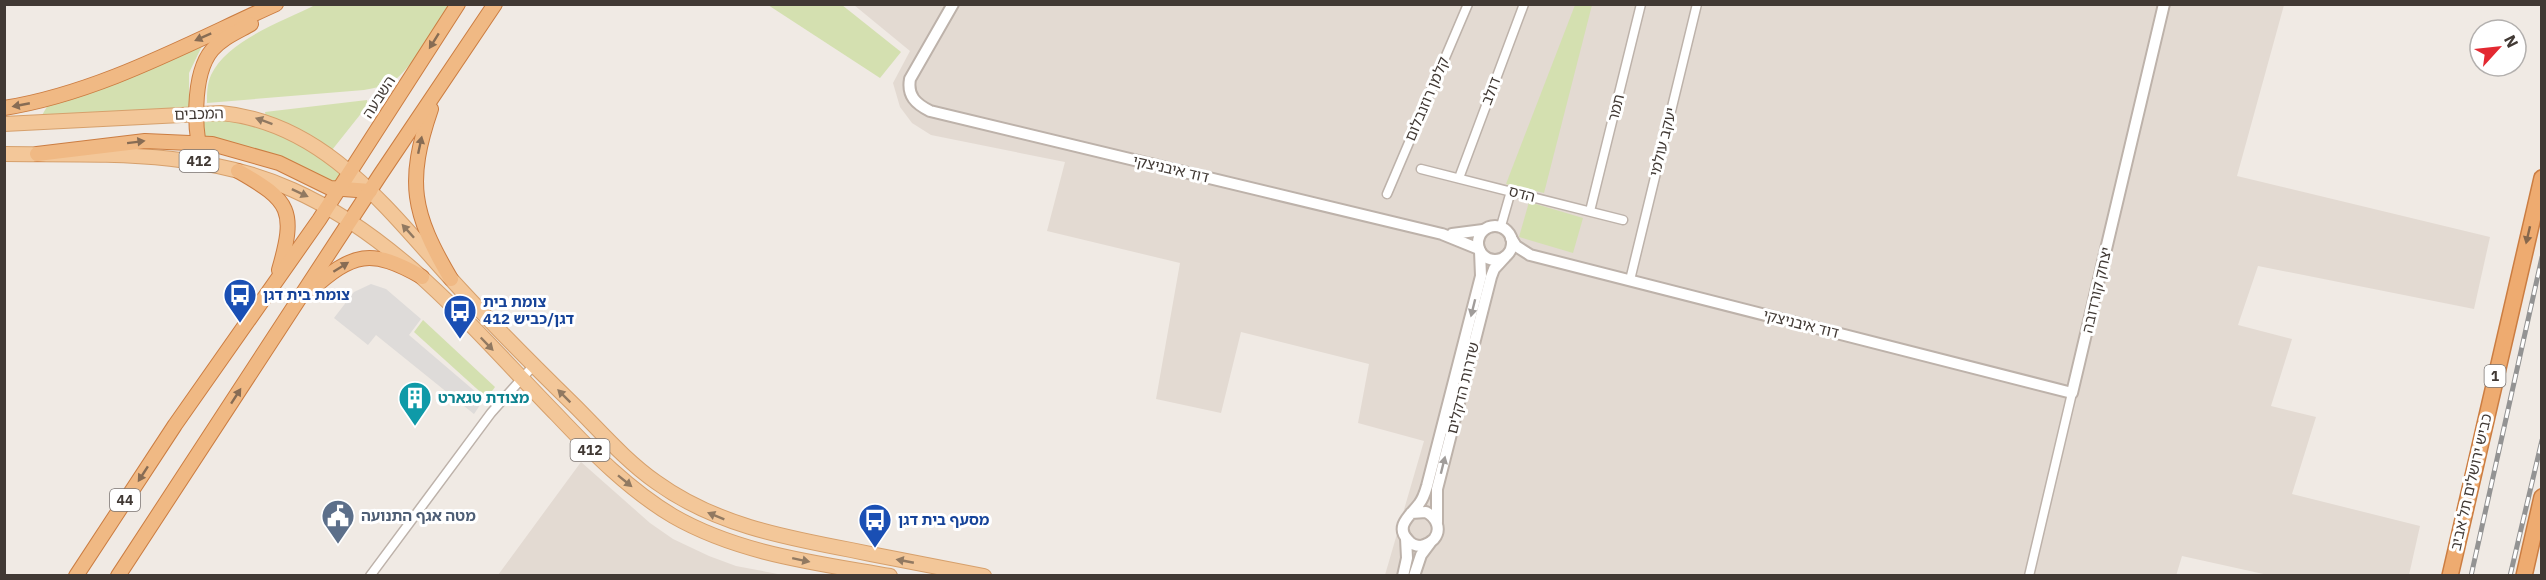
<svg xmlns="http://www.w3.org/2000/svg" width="2546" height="580" viewBox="0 0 2546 580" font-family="'IBM Plex Sans','Noto Sans Hebrew',sans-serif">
  <rect width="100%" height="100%" fill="#f0eae4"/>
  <g fill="#e3dad2">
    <polygon points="854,5 2284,5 2237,176 2490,237 2474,309 2258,266 2238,325 2292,339 2271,406 2316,417 2292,494 2420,526 2409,575 2268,575 2182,556 2176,576 1385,575 1424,441 1358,423 1369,364 1241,332 1221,413 1156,399 1180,263 1047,231 1065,162 931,135 912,123 900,107 893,83 910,51"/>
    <polygon points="581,462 650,523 673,539 709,556 736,566 783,575 498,575"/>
  </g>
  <g fill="#d4e0b0">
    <path d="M 317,4 L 449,5 C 436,24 413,66 396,79 C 387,86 374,88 364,90 L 207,103 C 207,93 207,84 211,75 C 227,40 284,21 317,4 Z"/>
    <polygon points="768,5 842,5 901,52 880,78"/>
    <polygon points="1575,5 1592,5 1544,193 1506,184"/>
    <polygon points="202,46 189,73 189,108 41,117 49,103 115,83"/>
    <polygon points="367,100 367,106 332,150 311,135 266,118 265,112"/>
    <polygon points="200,117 270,126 346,173 338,185 202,140"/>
    <polygon points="1529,202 1583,218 1573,253 1519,237"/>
    <polygon points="423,320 495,387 487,398 414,332"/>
  </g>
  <polygon fill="#dedbd9" points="371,284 386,289 421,319 409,335 484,399 474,414 376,335 368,345 334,318 354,292"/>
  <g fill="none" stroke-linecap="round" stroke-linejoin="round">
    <g stroke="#bdb2aa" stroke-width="11">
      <g id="minor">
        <polyline points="1421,169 1623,220"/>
        <polyline points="1459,178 1524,4"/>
        <polyline points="1387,194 1468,4"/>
        <polyline points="1590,211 1641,4"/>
        <polyline points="1501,226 1511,191"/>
        <polyline points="1630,280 1697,4"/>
        <polyline points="370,576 491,413 534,365"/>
        <polyline points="2029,576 2072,393"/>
      </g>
    </g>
    <g stroke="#bdb2aa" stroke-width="14">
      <g id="tertiary">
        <path d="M 953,4 L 910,79 C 907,96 916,104 930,111 L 1442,234 L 1479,249"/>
        <circle cx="1495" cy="243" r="17"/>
        <polyline points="1452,234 1483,230"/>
        <polyline points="1511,238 1516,246 1530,255 2072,393 2164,4"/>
        <path d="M 1411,513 L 1426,512 C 1436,517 1442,529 1434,539 C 1430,543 1426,545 1421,546 C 1416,546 1411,544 1408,540 C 1394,526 1411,515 1419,504 C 1423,499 1425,493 1427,486 L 1481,276 L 1480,251"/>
        <polyline points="1437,522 1437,489 1491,277 1494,269 1505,257"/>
        <polyline points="1403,576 1407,558 1406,538"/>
        <polyline points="1414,576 1421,555 1430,543"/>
      </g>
    </g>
    <g stroke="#d6a06c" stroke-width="16">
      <g id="primary">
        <path d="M 4,124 L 221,113 C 329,123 393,217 461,290 C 498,330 536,368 575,406 C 601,432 626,461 656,482 C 714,524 782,537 851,550 C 895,559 939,567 984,576"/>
        <path d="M 4,154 C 101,155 203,149 293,190 C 400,238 476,332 557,415 C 593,453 628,489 673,516 C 739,554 817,563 890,576"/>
      </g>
    </g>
    <g stroke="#cb7d42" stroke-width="16">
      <g id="trunk">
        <path d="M 4,108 C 99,93 189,43 276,4"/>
        <path d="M 431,109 C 406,182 412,213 451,279"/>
        <polyline points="37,154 145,141 212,144 279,163 330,188 370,191"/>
        <path d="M 204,162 C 193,135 192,74 212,50 C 222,38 237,32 251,24"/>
        <path d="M 238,171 C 291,201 296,211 279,270"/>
        <path d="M 310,291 C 353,252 371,248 422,277"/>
        <polyline points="76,576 175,425 319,220 458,4"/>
        <polyline points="118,576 380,175 495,4"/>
      </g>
    </g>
    <g stroke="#cb7d42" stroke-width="18">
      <g id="motorway">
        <polyline points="2450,576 2542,178"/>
        <polyline points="2524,576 2542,497"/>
      </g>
    </g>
    <use href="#minor" stroke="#fff" stroke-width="8"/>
    <use href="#tertiary" stroke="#fff" stroke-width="10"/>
    <use href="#primary" stroke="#f3c799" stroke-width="14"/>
    <use href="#trunk" stroke="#f0b984" stroke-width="14"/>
    <use href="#motorway" stroke="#eeab70" stroke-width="15"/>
    <g stroke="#939393" stroke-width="5">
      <g id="rail">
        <polyline points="2471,576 2542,257"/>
        <polyline points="2510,576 2542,440"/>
      </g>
    </g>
    <use href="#rail" stroke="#fff" stroke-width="3" stroke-dasharray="9" stroke-linecap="butt"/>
  </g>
  <defs><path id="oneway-solid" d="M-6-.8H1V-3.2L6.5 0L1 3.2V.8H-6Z" transform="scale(1.5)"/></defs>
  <g fill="#876c54">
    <use href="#oneway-solid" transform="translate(203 37) rotate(156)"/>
    <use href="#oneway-solid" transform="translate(434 41) rotate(122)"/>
    <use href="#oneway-solid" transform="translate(21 105) rotate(169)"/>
    <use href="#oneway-solid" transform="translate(136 142) rotate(-7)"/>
    <use href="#oneway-solid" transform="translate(420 145) rotate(-78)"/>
    <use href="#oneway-solid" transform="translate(341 267) rotate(-32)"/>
    <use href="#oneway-solid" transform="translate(236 396) rotate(-57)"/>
    <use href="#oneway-solid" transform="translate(143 474) rotate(123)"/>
  </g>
  <g fill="#917961">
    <use href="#oneway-solid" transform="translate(264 121) rotate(-160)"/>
    <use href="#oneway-solid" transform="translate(300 193) rotate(25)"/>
    <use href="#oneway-solid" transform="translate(408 231) rotate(-132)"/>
    <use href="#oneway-solid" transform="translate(487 344) rotate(46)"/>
    <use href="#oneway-solid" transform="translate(564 396) rotate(-135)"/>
    <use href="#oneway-solid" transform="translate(625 481) rotate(39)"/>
    <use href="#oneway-solid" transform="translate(716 516) rotate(-158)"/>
    <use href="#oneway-solid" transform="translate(801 560) rotate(12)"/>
    <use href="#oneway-solid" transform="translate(905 561) rotate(-169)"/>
  </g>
  <use fill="#86674c" href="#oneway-solid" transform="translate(2528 235) rotate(103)"/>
  <g fill="#a09c9a">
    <use href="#oneway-solid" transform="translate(1473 308) rotate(104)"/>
    <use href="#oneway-solid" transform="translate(1443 465) rotate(-76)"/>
  </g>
  <defs>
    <g id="bus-pin" transform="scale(1.725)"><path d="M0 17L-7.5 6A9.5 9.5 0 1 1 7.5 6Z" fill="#1a4fb4" stroke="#fff"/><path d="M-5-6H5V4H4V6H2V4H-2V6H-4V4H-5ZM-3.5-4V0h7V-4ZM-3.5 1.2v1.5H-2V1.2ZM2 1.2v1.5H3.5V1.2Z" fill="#fff"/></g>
    <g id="building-pin" transform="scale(1.725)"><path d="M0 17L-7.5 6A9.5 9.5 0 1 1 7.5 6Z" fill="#0f9aa8" stroke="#fff"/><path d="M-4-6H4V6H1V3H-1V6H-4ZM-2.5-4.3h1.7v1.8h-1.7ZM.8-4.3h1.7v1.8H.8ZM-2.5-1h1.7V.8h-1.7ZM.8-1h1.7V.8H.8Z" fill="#fff"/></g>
    <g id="civic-pin" transform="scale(1.725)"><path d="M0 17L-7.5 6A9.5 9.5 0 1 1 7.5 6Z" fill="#5c6f8a" stroke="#fff"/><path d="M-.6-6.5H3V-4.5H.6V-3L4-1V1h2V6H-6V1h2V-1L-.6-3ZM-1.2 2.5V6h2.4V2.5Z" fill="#fff"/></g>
  </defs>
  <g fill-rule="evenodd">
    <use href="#bus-pin" x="240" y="295"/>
    <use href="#bus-pin" x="460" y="311"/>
    <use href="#building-pin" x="415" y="398"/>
    <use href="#civic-pin" x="338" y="516"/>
    <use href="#bus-pin" x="875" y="520"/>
  </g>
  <g text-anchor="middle" stroke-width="6" stroke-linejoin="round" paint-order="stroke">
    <g fill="#fff" stroke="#7a7471" stroke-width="1.5">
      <rect x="179.5" y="150" width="39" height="22" rx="4.5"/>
      <rect x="2484.5" y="365" width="21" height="22" rx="4.5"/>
      <rect x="570.5" y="439" width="39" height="22" rx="4.5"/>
      <rect x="110" y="489" width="30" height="22" rx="4.5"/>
    </g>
    <g font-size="14" font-weight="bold" fill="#413934">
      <text x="199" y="166">412</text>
      <text x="2495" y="381">1</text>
      <text x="590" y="455">412</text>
      <text x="125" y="505">44</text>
    </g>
    <g font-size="15" fill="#413934" stroke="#fff">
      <text transform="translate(1491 91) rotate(-69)" y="5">דולב</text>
      <text transform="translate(379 97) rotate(-57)" y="5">השבעה</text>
      <text transform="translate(1427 99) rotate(-67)" y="5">קלמן רוזנבלום</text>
      <text transform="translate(1616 108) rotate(-76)" y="5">תמר</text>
      <text transform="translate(199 114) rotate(-2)" y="5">המכבים</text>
      <text transform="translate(1663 142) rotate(-76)" y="5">יעקב עולמי</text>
      <text transform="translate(1171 169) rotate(13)" y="5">דוד איבניצקי</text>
      <text transform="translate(1522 194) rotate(14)" y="5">הדס</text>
      <text transform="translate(2097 290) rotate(-77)" y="5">יצחק קורדובה</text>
      <text transform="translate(1801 324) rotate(14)" y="5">דוד איבניצקי</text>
      <text transform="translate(1463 388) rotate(-76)" y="5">שדרות הדקלים</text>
      <text transform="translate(2471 482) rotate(-77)" y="5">כביש ירושלים תל אביב</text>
    </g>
    <g font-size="15" font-weight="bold" fill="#164399" stroke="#fff" text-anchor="start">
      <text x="263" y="300">צומת בית דגן</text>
      <text x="483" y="307">צומת בית<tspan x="483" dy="17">דגן/כביש 412</tspan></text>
      <text x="898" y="525">מסעף בית דגן</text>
    </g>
    <g font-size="15" font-weight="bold" fill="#0d838f" stroke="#fff" text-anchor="start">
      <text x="438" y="403">מצודת טגארט</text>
    </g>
    <g font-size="15" font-weight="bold" fill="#4e5e75" stroke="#fff" text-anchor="start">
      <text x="361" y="521">מטה אגף התנועה</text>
    </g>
  </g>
  <rect width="2546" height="580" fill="none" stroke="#413934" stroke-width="12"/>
  <g transform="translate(2498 48) rotate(63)"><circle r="28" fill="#ffffff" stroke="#b3b0ae" stroke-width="1.5"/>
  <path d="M0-4.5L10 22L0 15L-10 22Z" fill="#e32831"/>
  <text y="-9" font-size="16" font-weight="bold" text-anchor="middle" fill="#413934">N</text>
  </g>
</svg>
